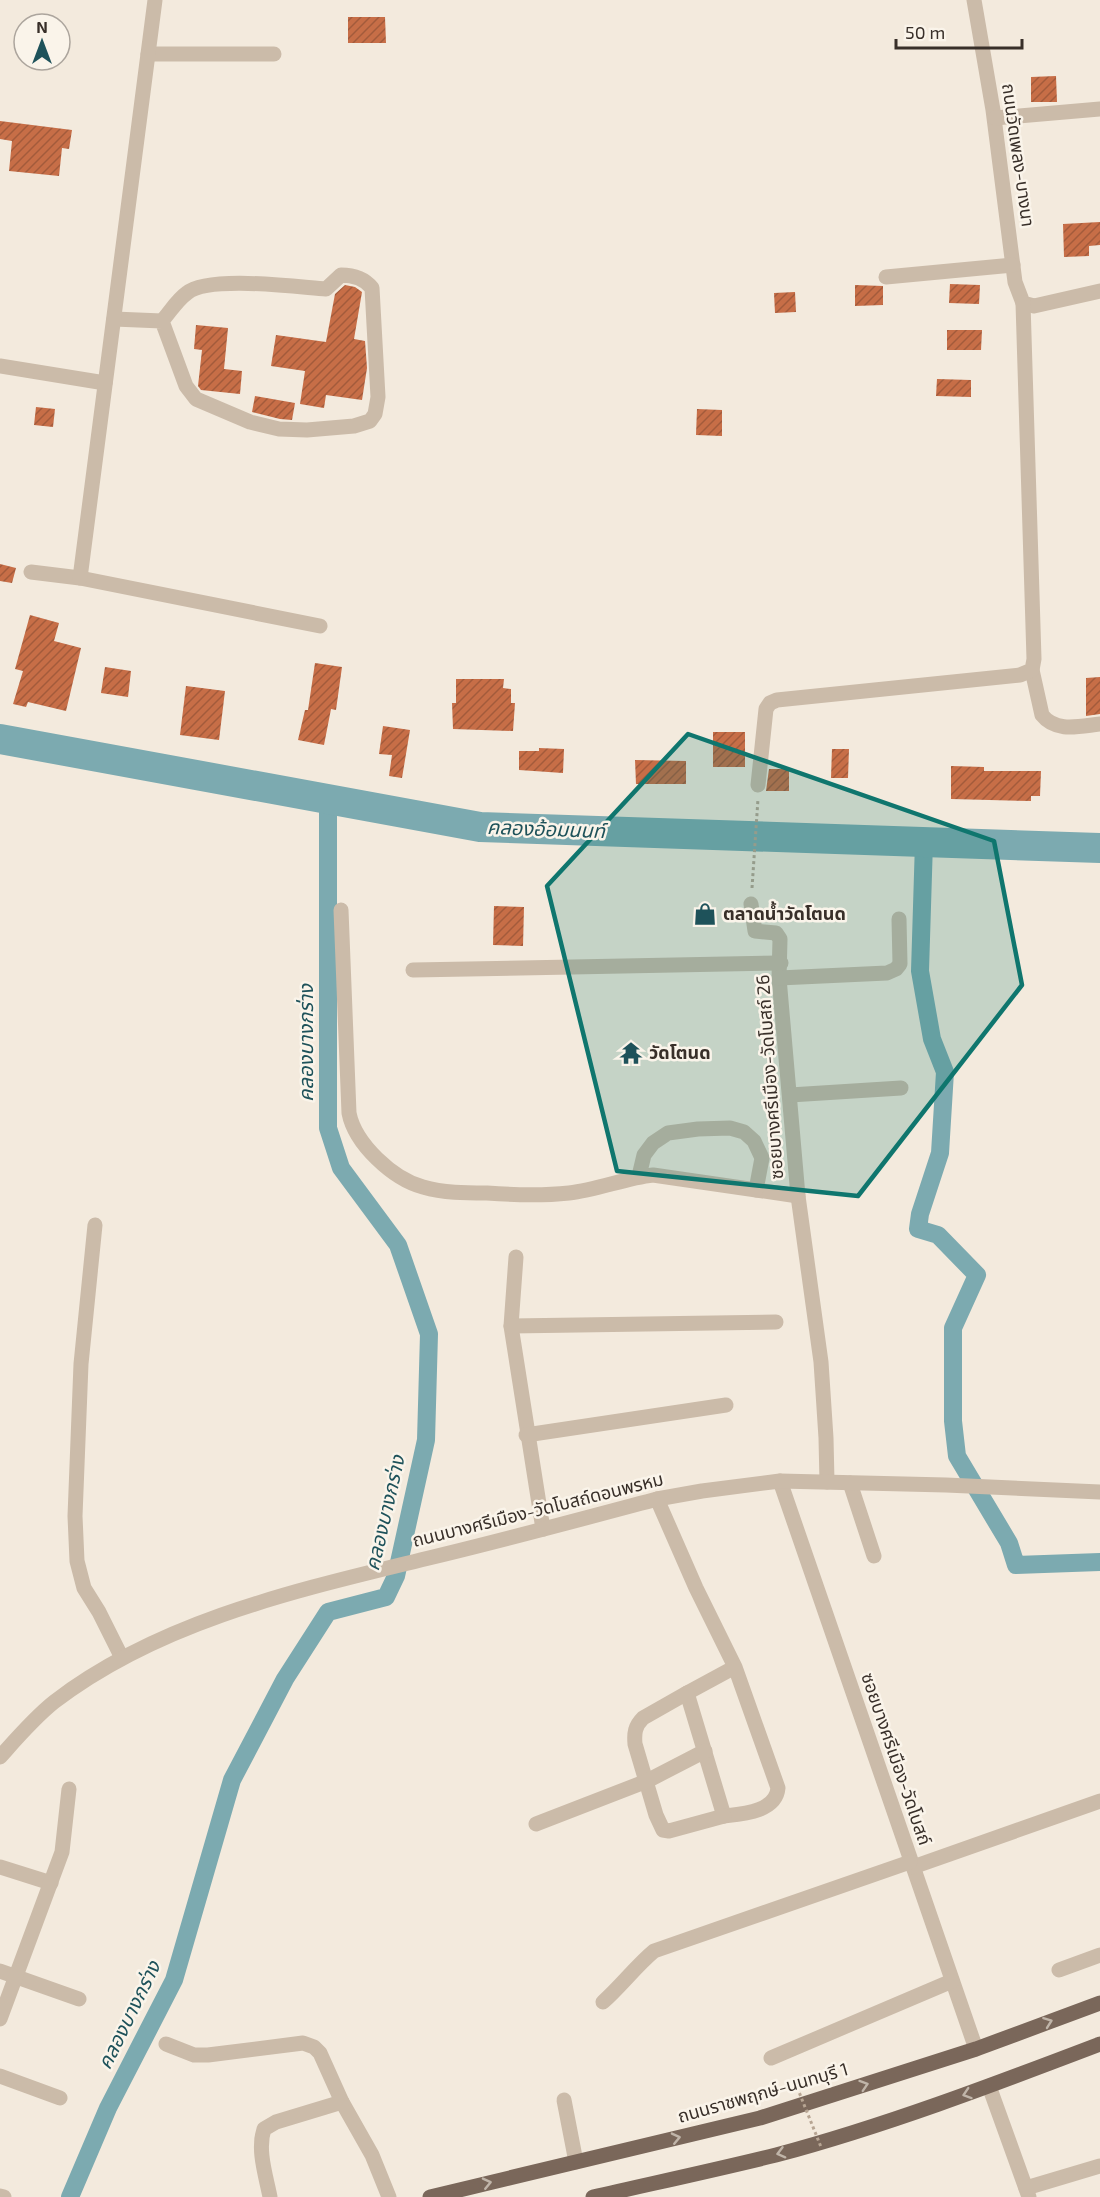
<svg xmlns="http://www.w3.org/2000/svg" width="1100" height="2197" viewBox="0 0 1100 2197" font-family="'Exo 2','Noto Sans Thai',sans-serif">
  <defs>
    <pattern id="building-hatch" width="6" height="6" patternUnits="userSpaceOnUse" patternTransform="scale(1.5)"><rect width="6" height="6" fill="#c76e47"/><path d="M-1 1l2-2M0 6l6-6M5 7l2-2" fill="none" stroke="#a35b3b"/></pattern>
  </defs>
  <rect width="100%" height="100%" fill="#f3eadd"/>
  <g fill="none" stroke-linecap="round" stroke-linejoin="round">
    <g stroke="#7caab0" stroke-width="18">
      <polyline points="924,842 920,971 932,1039 945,1072 940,1153 920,1214 918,1229 938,1235 977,1275 953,1328 953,1421 957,1456 1009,1543 1016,1565 1100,1562"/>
      <polyline points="70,2197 108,2108 174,1980 232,1780 285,1679 328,1612 386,1597 396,1576 426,1440 429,1334 398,1245 341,1168 328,1128 328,799"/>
    </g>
    <polyline stroke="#7caab0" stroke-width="30" points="0,739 480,827 1100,848"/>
  </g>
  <g fill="url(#building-hatch)">
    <polygon points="348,17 385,17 386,43 348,43"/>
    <polygon points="1056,76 1057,102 1031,102 1031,77"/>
    <polygon points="0,121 72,130 69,149 62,148 59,176 9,171 12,141 0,139"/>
    <polygon points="1100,222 1100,245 1089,246 1089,256 1064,257 1063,224"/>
    <polygon points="950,284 980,285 979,304 949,303"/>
    <polygon points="345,285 355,287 362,292 354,339 365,341 367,368 362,400 326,395 324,408 300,404 305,371 271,366 276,335 326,342 335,294"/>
    <polygon points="855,285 883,286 883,305 855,306"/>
    <polygon points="795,292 796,312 775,313 774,293"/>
    <polygon points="196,325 228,328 224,369 242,371 240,394 201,390 198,386 202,350 194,349"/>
    <polygon points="947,330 982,330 981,350 947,350"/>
    <polygon points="937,379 971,380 971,397 936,396"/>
    <polygon points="255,396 295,403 292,420 280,419 252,412"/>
    <polygon points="36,407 55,409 53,427 34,425"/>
    <polygon points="697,409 722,410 722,436 696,435"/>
    <polygon points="0,564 16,568 12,583 0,581"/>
    <polygon points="30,615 59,623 54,641 81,648 66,711 28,702 26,707 13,704 23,671 15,669"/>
    <polygon points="315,663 342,667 336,710 331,709 324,745 298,740 305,710 308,710"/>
    <polygon points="105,667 131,671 128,697 101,693"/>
    <polygon points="1100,677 1100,714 1086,716 1086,678"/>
    <polygon points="456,679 504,679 503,688 511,689 511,703 515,703 513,731 453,729 452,703 456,703"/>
    <polygon points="186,686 225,691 219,740 180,735"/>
    <polygon points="383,726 410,730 402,778 389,776 392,755 379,754"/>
    <rect x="713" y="732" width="32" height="35"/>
    <polygon points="539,748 564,749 563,773 519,770 519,751 539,751"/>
    <polygon points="832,749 849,749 848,778 831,778"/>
    <polygon points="635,760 686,761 686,784 636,784"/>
    <polygon points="951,766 984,767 984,771 1041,771 1040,796 1031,796 1031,801 951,799"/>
    <polygon points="769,769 789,769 789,791 766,791"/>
    <polygon points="494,906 524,907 523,946 493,945"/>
  </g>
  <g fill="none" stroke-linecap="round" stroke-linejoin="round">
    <g stroke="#b7a593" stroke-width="3" stroke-dasharray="3 3" stroke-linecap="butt">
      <polyline points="752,888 758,799"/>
      <polyline points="795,2082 806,2079 809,2085"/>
    </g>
    <g stroke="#cbbba9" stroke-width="15">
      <polyline points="974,0 993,110 1015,282 1023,303 1034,306 1100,291"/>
      <polyline points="148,54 274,54"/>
      <polyline points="995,118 1100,109"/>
      <polyline points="886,277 1013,265"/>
      <path d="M 114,319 L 162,321 C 170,312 177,300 187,293 C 208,275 297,287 326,289 L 341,275 C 353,275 364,278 372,288 L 378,397 L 375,414 L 370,421 L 354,426 L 307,430 L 279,429 L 250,422 L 196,399 L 186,386 L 162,321"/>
      <polyline points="0,366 105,383"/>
      <polyline points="31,572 80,578 320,626"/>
      <polyline points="80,578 155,0"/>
      <path d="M 1032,670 L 1042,715 C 1056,733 1080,726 1100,724"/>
      <polyline points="758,785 766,709 770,703 777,700 1020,675 1032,670 1034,659 1023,303"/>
      <polyline points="751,904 755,931 776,933 780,939 779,978 798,1196 821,1362 826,1438 827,1482"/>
      <path d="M 341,910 L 349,1113 C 355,1144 393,1179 423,1187 C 444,1193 465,1193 487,1193 C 514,1195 541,1196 569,1193 C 598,1190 625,1178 653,1175 L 798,1196"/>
      <polyline points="413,970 781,963"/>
      <polyline points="779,978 887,973 896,969 900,964 899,919"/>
      <polyline points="790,1095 901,1088"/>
      <polyline points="639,1176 644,1155 653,1143 668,1133 698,1129 730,1128 744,1132 754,1141 762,1158 756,1190"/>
      <polyline points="95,1225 81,1364 75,1516 77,1561 84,1588 99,1612 122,1658"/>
      <polyline points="516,1257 511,1326 543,1529"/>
      <polyline points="511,1326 776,1322"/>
      <polyline points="526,1435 726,1405"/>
      <polyline points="780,1481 976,2049"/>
      <polyline points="850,1483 874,1556"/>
      <path d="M 657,1499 L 696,1588 L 735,1667 L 778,1788 C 776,1812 742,1814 724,1816 L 687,1693 L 735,1667"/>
      <path d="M 687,1693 L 643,1718 C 635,1726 634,1733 635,1744 L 656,1815 L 663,1830 L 669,1831 L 724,1816"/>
      <path d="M 0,1757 C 17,1738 34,1718 54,1702 C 162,1619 303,1589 433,1557 C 508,1539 582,1519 657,1499 L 702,1491 L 780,1481 L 946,1485 L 1100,1492"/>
      <polyline points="536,1824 647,1781 705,1751"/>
      <polyline points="0,1867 51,1883"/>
      <polyline points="913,1867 1100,1801"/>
      <polyline points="1059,1970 1100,1955"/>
      <polyline points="0,1971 79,1999"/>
      <path d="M 603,2002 C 621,1986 636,1966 654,1951 L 910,1862"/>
      <polyline points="0,2019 62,1852 69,1789"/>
      <polyline points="166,2044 194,2055 208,2055 303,2043 314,2047 320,2053 342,2102"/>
      <polyline points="771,2058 952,1981"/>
      <polyline points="0,2076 60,2098"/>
      <polyline points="989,2086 1029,2197"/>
      <polyline points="564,2100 576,2162"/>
      <polyline points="1026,2188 1100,2166"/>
      <polyline points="0,2196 4,2197"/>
      <path d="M 270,2197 C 266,2176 257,2150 264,2129 L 276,2122 L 342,2102 L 372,2155 L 389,2197"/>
    </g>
    <g stroke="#7a675a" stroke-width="15">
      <polyline points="430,2197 760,2118 976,2049 1100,2003"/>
      <path d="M 593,2197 C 654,2183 715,2170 776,2155 C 885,2126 995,2084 1100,2044"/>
    </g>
    <polyline stroke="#b7a593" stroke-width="3" stroke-dasharray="3 3" stroke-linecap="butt" points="795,2082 821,2147"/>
  </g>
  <defs><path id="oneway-chevron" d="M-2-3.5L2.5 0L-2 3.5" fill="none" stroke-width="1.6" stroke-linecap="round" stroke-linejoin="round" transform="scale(1.5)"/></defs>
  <g stroke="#c0b5a9">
    <use href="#oneway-chevron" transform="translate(1048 2022) rotate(-20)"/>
    <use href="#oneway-chevron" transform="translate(864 2085) rotate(-18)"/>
    <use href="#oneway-chevron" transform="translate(967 2094) rotate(162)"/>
    <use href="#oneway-chevron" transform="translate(676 2138) rotate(-13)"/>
    <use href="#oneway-chevron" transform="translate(781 2153) rotate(165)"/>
    <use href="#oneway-chevron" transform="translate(487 2183) rotate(-13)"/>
  </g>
  <path fill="#0f766e" fill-opacity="0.2" stroke="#0f766e" stroke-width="4.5" stroke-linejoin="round" d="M 688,734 L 994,841 L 1022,985 L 858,1196 L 617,1171 L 547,886 Z"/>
  <defs>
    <g id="shop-bare" transform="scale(1.8)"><path d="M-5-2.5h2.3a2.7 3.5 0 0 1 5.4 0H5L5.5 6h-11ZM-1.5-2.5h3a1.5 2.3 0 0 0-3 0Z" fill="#1e525a" stroke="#faf4ea" stroke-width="2.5" paint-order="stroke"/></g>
    <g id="temple-bare" transform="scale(1.8)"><path d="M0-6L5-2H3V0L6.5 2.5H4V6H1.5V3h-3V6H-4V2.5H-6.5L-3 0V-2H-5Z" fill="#1e525a" stroke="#faf4ea" stroke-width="2.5" paint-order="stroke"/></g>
  </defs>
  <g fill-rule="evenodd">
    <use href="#shop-bare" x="705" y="914"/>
    <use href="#temple-bare" x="631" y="1053"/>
  </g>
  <g text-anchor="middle" stroke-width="5" stroke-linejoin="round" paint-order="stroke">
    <g font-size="18" fill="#382f29" stroke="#faf4ea">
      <text transform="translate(1018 155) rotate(82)" y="6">ถนนวัดเพลง-บางนา</text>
      <text transform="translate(770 1077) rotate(-94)" y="6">ซอยบางศรีเมือง-วัดโบสถ์ 26</text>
      <text transform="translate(538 1510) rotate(-14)" y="6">ถนนบางศรีเมือง-วัดโบสถ์ดอนพรหม</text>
      <text transform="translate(896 1759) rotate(71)" y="6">ซอยบางศรีเมือง-วัดโบสถ์</text>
      <text transform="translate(763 2093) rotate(-16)" y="6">ถนนราชพฤกษ์-นนทบุรี 1</text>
    </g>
    <g font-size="18" font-weight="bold" fill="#382f29" stroke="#faf4ea" text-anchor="start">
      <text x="723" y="920">ตลาดน้ำวัดโตนด</text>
      <text x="649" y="1059">วัดโตนด</text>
    </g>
    <g font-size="20" font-style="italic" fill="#1e525a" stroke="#faf4ea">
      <text transform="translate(546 829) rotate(2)" y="7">คลองอ้อมนนท์</text>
      <text transform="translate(306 1043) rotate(-90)" y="7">คลองบางกร่าง</text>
      <text transform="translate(385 1513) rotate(-77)" y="7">คลองบางกร่าง</text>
      <text transform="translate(129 2015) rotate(-64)" y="7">คลองบางกร่าง</text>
    </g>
  </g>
  <g transform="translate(42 42)"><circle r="28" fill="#faf4ea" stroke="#aca59d" stroke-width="1.5"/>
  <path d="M0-4.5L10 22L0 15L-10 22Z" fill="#1e525a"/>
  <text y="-9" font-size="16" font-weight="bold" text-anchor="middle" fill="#382f29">N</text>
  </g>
  <path d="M896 39v9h126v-9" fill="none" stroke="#382f29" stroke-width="3"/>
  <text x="905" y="39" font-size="18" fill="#382f29" stroke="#faf4ea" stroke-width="4.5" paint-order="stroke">50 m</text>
</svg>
